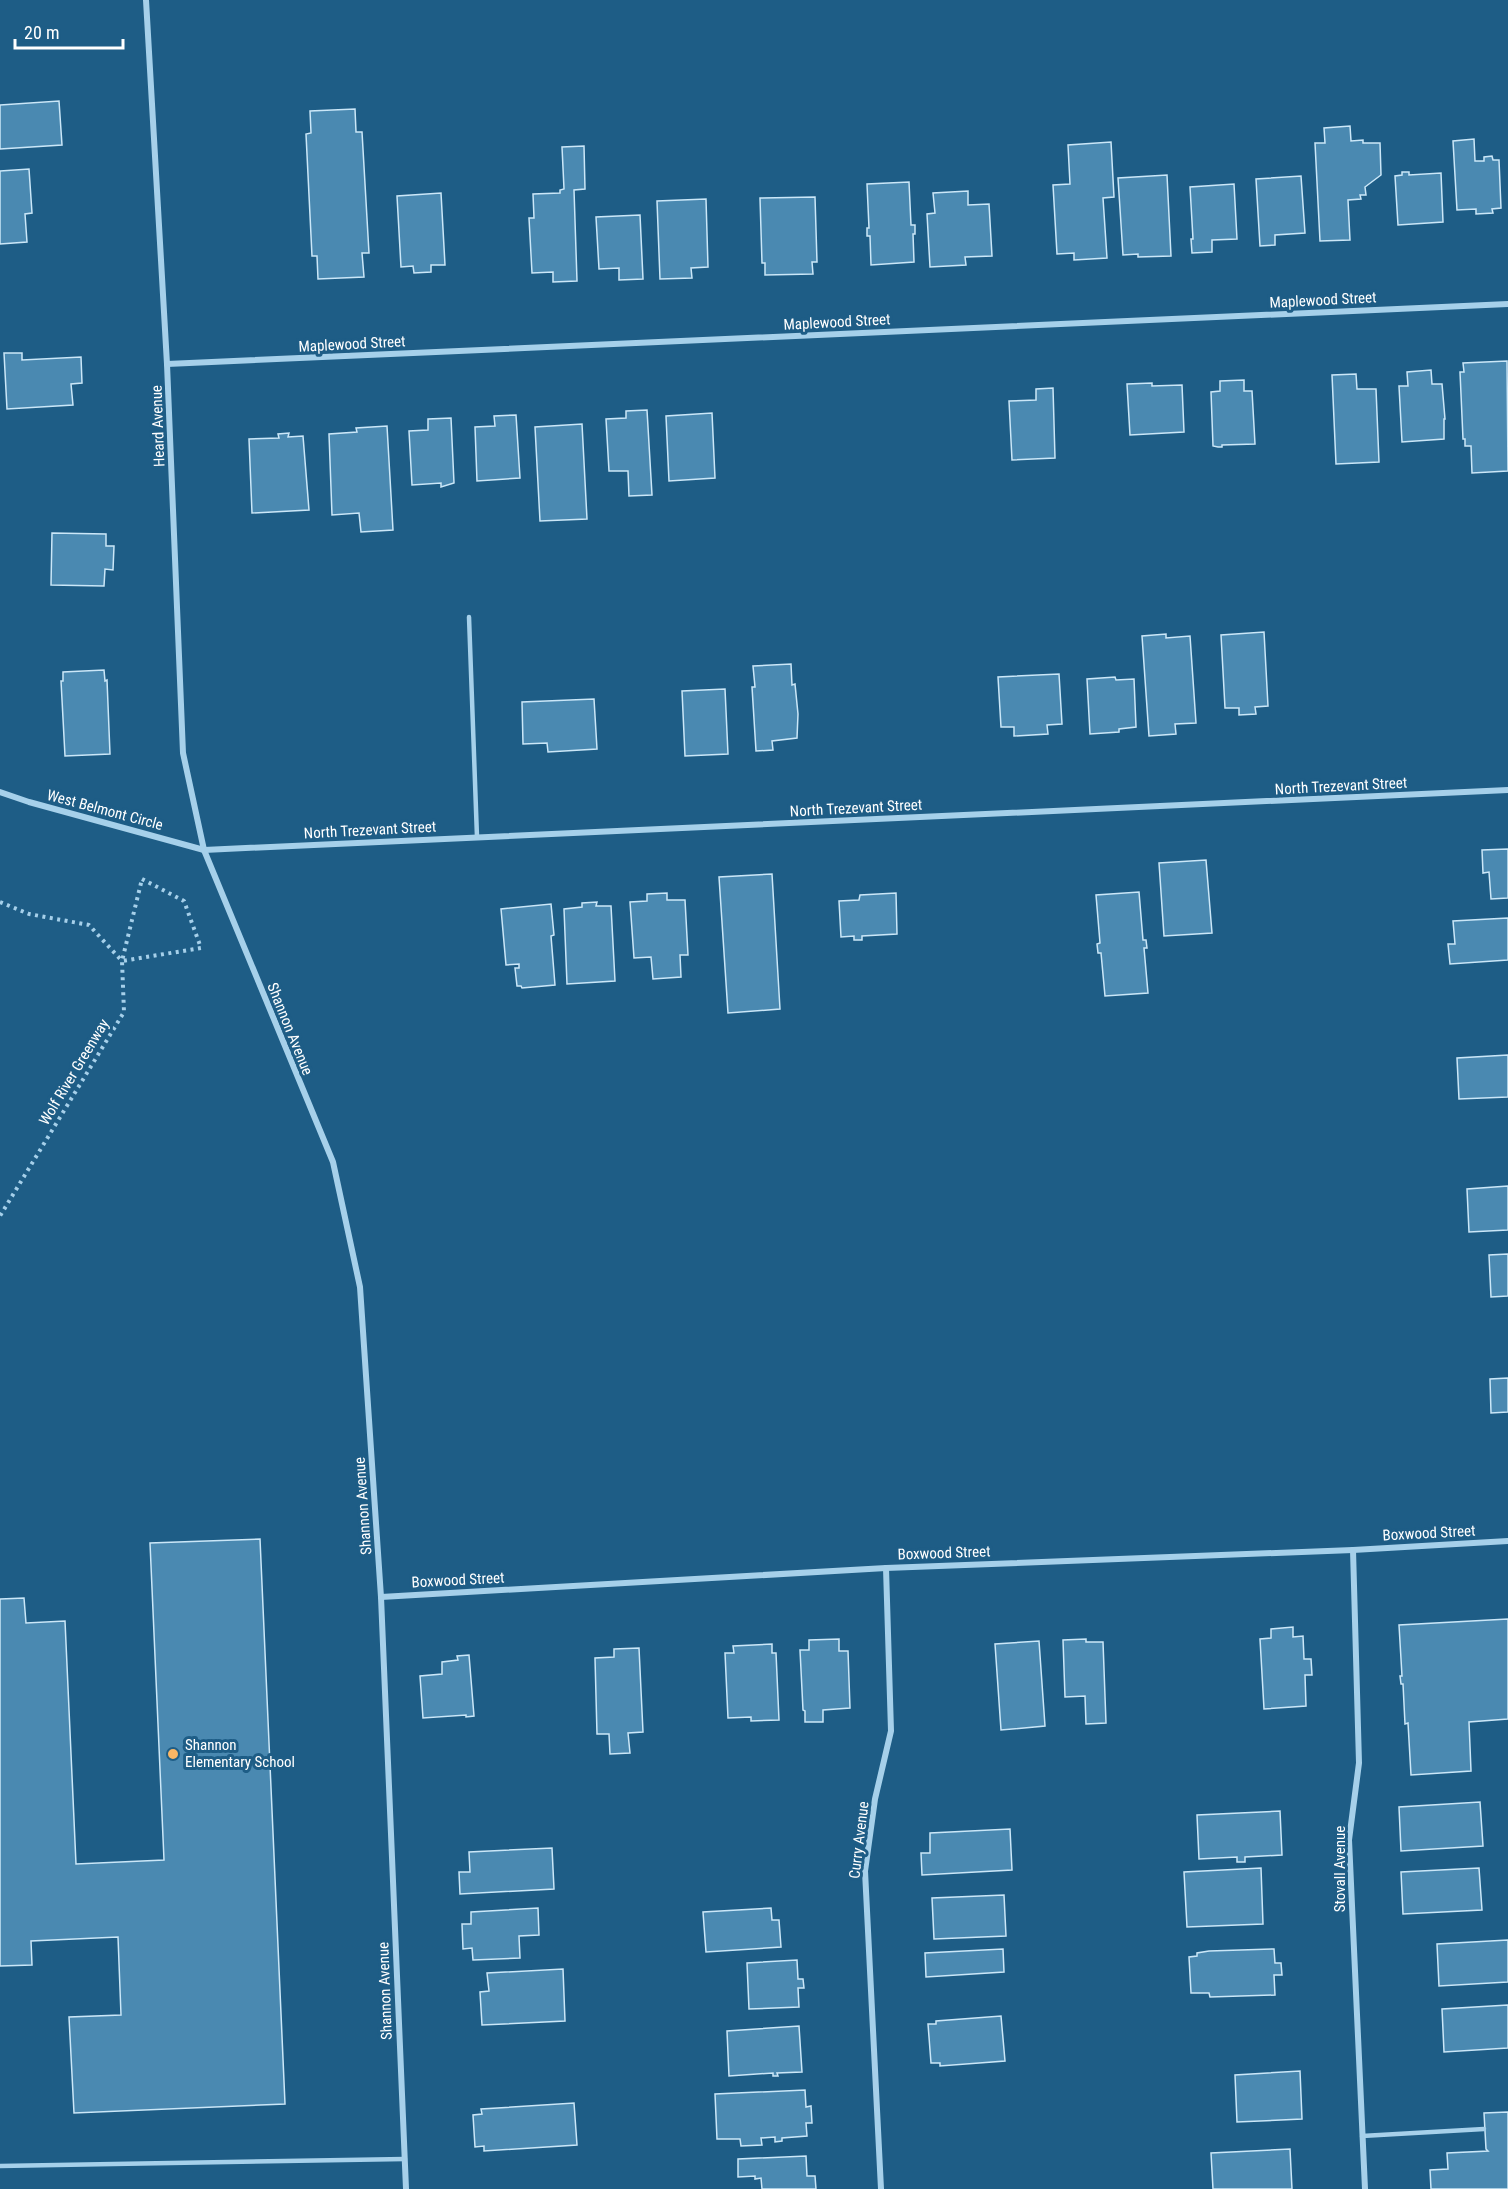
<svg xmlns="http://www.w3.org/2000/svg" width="1508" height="2189" viewBox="0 0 1508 2189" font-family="'Roboto Condensed',sans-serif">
  <rect width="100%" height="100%" fill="#1e5d86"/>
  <g fill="#4a89b1" stroke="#cbe7f8" stroke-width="1.5">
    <polygon points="59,101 62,145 0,149 0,105"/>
    <polygon points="355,109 356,132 362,132 369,253 362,253 364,277 318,279 317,256 312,256 306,134 311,133 310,111"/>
    <polygon points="1350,126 1351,141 1363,140 1363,143 1380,143 1381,175 1365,187 1366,195 1360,195 1361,199 1348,200 1350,240 1320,241 1315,143 1325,143 1324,128"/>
    <polygon points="1474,139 1475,161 1484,161 1484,157 1492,156 1493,160 1499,160 1501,208 1492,209 1493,213 1476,214 1476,209 1457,210 1453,141"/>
    <polygon points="1111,142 1114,197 1103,198 1107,258 1074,260 1074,253 1057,254 1053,185 1070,184 1068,145"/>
    <polygon points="584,146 585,189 574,190 577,281 553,282 553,272 532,273 529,218 534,218 533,194 560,193 560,190 564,189 562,147"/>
    <polygon points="29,169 32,213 25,214 27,242 0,244 0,171"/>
    <polygon points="1402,172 1409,172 1409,175 1441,173 1443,222 1398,225 1395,176 1402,175"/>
    <polygon points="1167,175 1171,256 1138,257 1138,254 1123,255 1118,178"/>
    <polygon points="1301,176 1305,233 1275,235 1275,245 1260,246 1256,179"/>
    <polygon points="909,182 911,225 915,225 915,234 913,234 914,262 871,265 870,236 867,236 867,228 869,228 867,184"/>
    <polygon points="1234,184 1237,239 1212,240 1212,252 1192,253 1191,239 1193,239 1190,187"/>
    <polygon points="968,191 968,205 989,204 992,256 965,257 966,265 930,267 927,214 935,213 933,193"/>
    <polygon points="441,193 445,265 431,265 431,272 414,273 413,266 401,267 397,196"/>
    <polygon points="815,197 817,262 812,262 813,274 765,275 765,263 762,263 760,198"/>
    <polygon points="706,199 708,267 691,268 692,278 660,279 657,201"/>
    <polygon points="640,215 643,279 619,280 619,268 599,269 596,217"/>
    <polygon points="4,353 22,353 22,360 81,357 82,383 71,384 73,405 7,409"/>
    <polygon points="1507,361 1508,471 1472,473 1471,446 1465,446 1465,439 1463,439 1460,372 1464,372 1463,363"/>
    <polygon points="1431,370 1432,384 1442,384 1445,419 1444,419 1444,439 1402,442 1399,386 1408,386 1407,372"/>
    <polygon points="1356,374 1357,389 1376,389 1379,462 1336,464 1332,375"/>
    <polygon points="1244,380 1244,391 1252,391 1255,444 1222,445 1222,447 1218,447 1213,446 1211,392 1220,391 1220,381"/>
    <polygon points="1152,383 1152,386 1182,385 1184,432 1130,435 1127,384"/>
    <polygon points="1053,388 1055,458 1012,460 1009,401 1036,400 1036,389"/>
    <polygon points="647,410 652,495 629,496 628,471 609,471 606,419 626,418 626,411"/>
    <polygon points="712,413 715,478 669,481 666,416"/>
    <polygon points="516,415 520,478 477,481 475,427 495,426 494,416"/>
    <polygon points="451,418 454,483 441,487 441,483 412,485 409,431 428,430 428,419"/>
    <polygon points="582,424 587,519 540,521 535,427"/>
    <polygon points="387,426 393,530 361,532 359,513 332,515 329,434 357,432 356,428"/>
    <polygon points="289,433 288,437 303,436 309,510 252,513 249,439 279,438 278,434"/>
    <polygon points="52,533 106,534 106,546 114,546 113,570 105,569 104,586 51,585"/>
    <polygon points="1264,632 1268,706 1255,707 1256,714 1239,715 1239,708 1225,708 1221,635"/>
    <polygon points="1166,634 1166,638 1190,636 1196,723 1175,724 1176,734 1149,736 1142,636"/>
    <polygon points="791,664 792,685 795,684 798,714 797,738 772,741 773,750 756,751 752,687 755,687 753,666"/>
    <polygon points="104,670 105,681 107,680 110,754 65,756 61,681 63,681 63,672"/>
    <polygon points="1059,674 1062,724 1047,725 1048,734 1014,736 1014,727 1001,727 998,677"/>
    <polygon points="1115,677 1116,680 1134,679 1136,727 1119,729 1119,732 1090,734 1087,679"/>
    <polygon points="725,689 728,754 685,756 682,691"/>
    <polygon points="594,699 597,749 548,752 547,743 523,744 522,702"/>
    <polygon points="1508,849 1508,898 1491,899 1489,872 1483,873 1482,850"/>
    <polygon points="1206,860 1212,933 1164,936 1159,863"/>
    <polygon points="772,874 780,1009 728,1013 719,877"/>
    <polygon points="1139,892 1143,940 1146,940 1147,948 1144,948 1148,993 1105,996 1101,953 1098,953 1097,944 1100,943 1096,895"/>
    <polygon points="667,893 667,900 685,900 688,955 680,955 681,977 653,979 651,957 634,958 630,902 647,901 647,894"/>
    <polygon points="896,893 897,934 862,936 862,940 854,940 854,936 841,937 839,901 859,900 860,895"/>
    <polygon points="597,902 596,906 611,906 615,981 567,984 564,909 582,907 582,903"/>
    <polygon points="551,904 554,935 551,936 555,985 522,988 521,986 517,986 515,968 519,968 519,964 506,965 501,909"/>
    <polygon points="1508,918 1508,960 1450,964 1448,944 1455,944 1453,921"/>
    <polygon points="1508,1055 1508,1097 1459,1099 1457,1058"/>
    <polygon points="1508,1186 1508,1230 1469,1232 1467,1189"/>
    <polygon points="1508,1254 1508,1296 1491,1297 1489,1255"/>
    <polygon points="1508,1378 1508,1412 1491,1413 1490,1379"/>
    <polygon points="260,1539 285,2104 74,2113 69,2017 121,2015 118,1937 31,1941 32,1965 0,1966 0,1599 24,1598 26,1623 65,1621 76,1864 164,1860 150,1543"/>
    <polygon points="1508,1619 1508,1719 1469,1722 1471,1771 1411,1775 1408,1723 1405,1724 1403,1684 1401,1684 1400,1676 1402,1676 1399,1625"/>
    <polygon points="1293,1627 1293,1637 1303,1636 1304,1659 1311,1659 1312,1675 1305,1675 1306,1706 1264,1709 1260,1639 1271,1638 1271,1629"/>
    <polygon points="839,1639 839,1651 848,1651 850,1708 823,1710 823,1722 805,1722 805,1711 803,1710 800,1650 809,1650 809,1640"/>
    <polygon points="1086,1639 1086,1642 1103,1642 1106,1723 1086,1724 1085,1696 1065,1697 1063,1640"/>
    <polygon points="1039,1641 1045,1726 1001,1730 995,1644"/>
    <polygon points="772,1644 772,1653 776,1653 779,1720 751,1721 751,1717 728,1718 725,1653 734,1653 733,1646"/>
    <polygon points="639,1648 643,1732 628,1733 630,1753 610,1754 609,1734 597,1734 595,1658 614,1657 614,1649"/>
    <polygon points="469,1655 474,1716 466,1717 466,1715 423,1718 420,1676 442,1674 442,1662 458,1660 457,1656"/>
    <polygon points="1480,1802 1483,1846 1401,1851 1399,1807"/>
    <polygon points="1280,1811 1282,1855 1245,1857 1245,1862 1237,1862 1237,1857 1199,1859 1197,1815"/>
    <polygon points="1010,1829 1012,1870 922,1875 921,1853 930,1853 930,1833"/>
    <polygon points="552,1848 554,1889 460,1894 459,1872 470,1872 469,1852"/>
    <polygon points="1261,1868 1263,1924 1187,1927 1184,1872"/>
    <polygon points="1479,1868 1482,1910 1403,1914 1401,1872"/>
    <polygon points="1004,1895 1006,1936 934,1939 932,1898"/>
    <polygon points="538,1908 539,1935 519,1936 520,1958 473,1960 472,1948 463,1949 462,1924 471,1924 471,1912"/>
    <polygon points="771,1908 772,1920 779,1920 781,1947 706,1952 703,1912"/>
    <polygon points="1508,1940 1508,1982 1439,1986 1437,1944"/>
    <polygon points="1003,1949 1004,1972 926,1977 925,1953"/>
    <polygon points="1274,1949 1275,1963 1281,1963 1282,1975 1274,1975 1275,1995 1210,1997 1209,1993 1191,1993 1189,1957 1197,1956 1197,1953 1209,1951"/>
    <polygon points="797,1960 798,1979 803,1979 804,1988 798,1988 799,2007 749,2009 747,1963"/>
    <polygon points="563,1969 565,2021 482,2025 480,1992 489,1991 487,1973"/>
    <polygon points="1508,2005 1508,2048 1444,2052 1442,2009"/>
    <polygon points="1001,2016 1005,2061 940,2066 940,2063 931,2063 928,2024 936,2024 936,2021"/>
    <polygon points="799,2026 802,2072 777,2073 778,2076 773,2076 773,2073 729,2076 727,2031"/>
    <polygon points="1300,2071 1302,2119 1237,2122 1235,2075"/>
    <polygon points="805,2090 806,2107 811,2106 812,2123 806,2123 807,2136 782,2138 782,2141 775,2142 775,2137 761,2138 762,2145 741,2146 740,2139 717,2139 715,2094"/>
    <polygon points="574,2103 577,2145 484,2151 484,2146 475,2147 473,2115 482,2114 481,2109"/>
    <polygon points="1508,2112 1508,2189 1431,2189 1430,2170 1448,2169 1447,2153 1488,2151 1486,2149 1484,2113"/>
    <polygon points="1290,2149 1292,2189 1213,2189 1211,2153"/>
    <polygon points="806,2156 807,2176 815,2176 816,2189 762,2189 761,2178 755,2179 755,2176 738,2177 738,2159"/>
  </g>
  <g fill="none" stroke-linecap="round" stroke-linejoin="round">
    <g stroke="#a6d0ea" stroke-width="4" stroke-dasharray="3 4.5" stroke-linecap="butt">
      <polygon points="142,879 184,901 201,948 122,961"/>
      <polyline points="0,902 29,914 89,925 122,961 124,1012 0,1216"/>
    </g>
    <g stroke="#a6d0ea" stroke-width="4.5">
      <polyline points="469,617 477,837"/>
      <polyline points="1362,2136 1484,2129"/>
      <polyline points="0,2166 405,2159"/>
    </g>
    <g stroke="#a6d0ea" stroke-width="6">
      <polyline points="146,0 167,364 183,753 204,850 333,1162 360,1287 381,1597 406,2189"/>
      <polyline points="167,364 1508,304"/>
      <polyline points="0,792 29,802 204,850 1508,790"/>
      <polyline points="1353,1550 1359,1763 1349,1840 1365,2189"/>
      <polyline points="381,1597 886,1568 1353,1550 1508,1541"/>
      <polyline points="881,2189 865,1871 875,1799 891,1731 886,1568"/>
    </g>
  </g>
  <circle fill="#f9b665" stroke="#1e5d86" stroke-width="2" cx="173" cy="1754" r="6"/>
  <g text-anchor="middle" stroke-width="6" stroke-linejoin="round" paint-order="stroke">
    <g font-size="15" fill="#fff" stroke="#1e5d86">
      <text transform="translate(1323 300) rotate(-3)" y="5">Maplewood Street</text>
      <text transform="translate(837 322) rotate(-3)" y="5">Maplewood Street</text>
      <text transform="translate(352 344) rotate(-3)" y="5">Maplewood Street</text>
      <text transform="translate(158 426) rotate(-92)" y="5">Heard Avenue</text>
      <text transform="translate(1341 786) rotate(-3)" y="5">North Trezevant Street</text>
      <text transform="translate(856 808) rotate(-3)" y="5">North Trezevant Street</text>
      <text transform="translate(105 810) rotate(15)" y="5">West Belmont Circle</text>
      <text transform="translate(370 830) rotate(-3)" y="5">North Trezevant Street</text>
      <text transform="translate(290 1029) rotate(68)" y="5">Shannon Avenue</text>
      <text transform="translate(74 1072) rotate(-59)" y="5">Wolf River Greenway</text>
      <text transform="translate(363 1506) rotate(-94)" y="5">Shannon Avenue</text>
      <text transform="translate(1429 1533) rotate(-3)" y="5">Boxwood Street</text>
      <text transform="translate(944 1553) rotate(-2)" y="5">Boxwood Street</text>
      <text transform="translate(458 1580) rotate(-3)" y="5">Boxwood Street</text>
      <text transform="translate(859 1840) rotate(-83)" y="5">Curry Avenue</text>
      <text transform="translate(1340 1869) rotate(-90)" y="5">Stovall Avenue</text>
      <text transform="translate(385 1991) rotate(-92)" y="5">Shannon Avenue</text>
    </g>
    <g font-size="15" fill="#fff" stroke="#1e5d86" text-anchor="start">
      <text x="185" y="1750">Shannon<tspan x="185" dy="17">Elementary School</tspan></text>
    </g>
  </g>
  <path d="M15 39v9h108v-9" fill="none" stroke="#ffffff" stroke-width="3"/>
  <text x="24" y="39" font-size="18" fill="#ffffff" stroke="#1e5d86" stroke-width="4.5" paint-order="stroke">20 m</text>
</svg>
